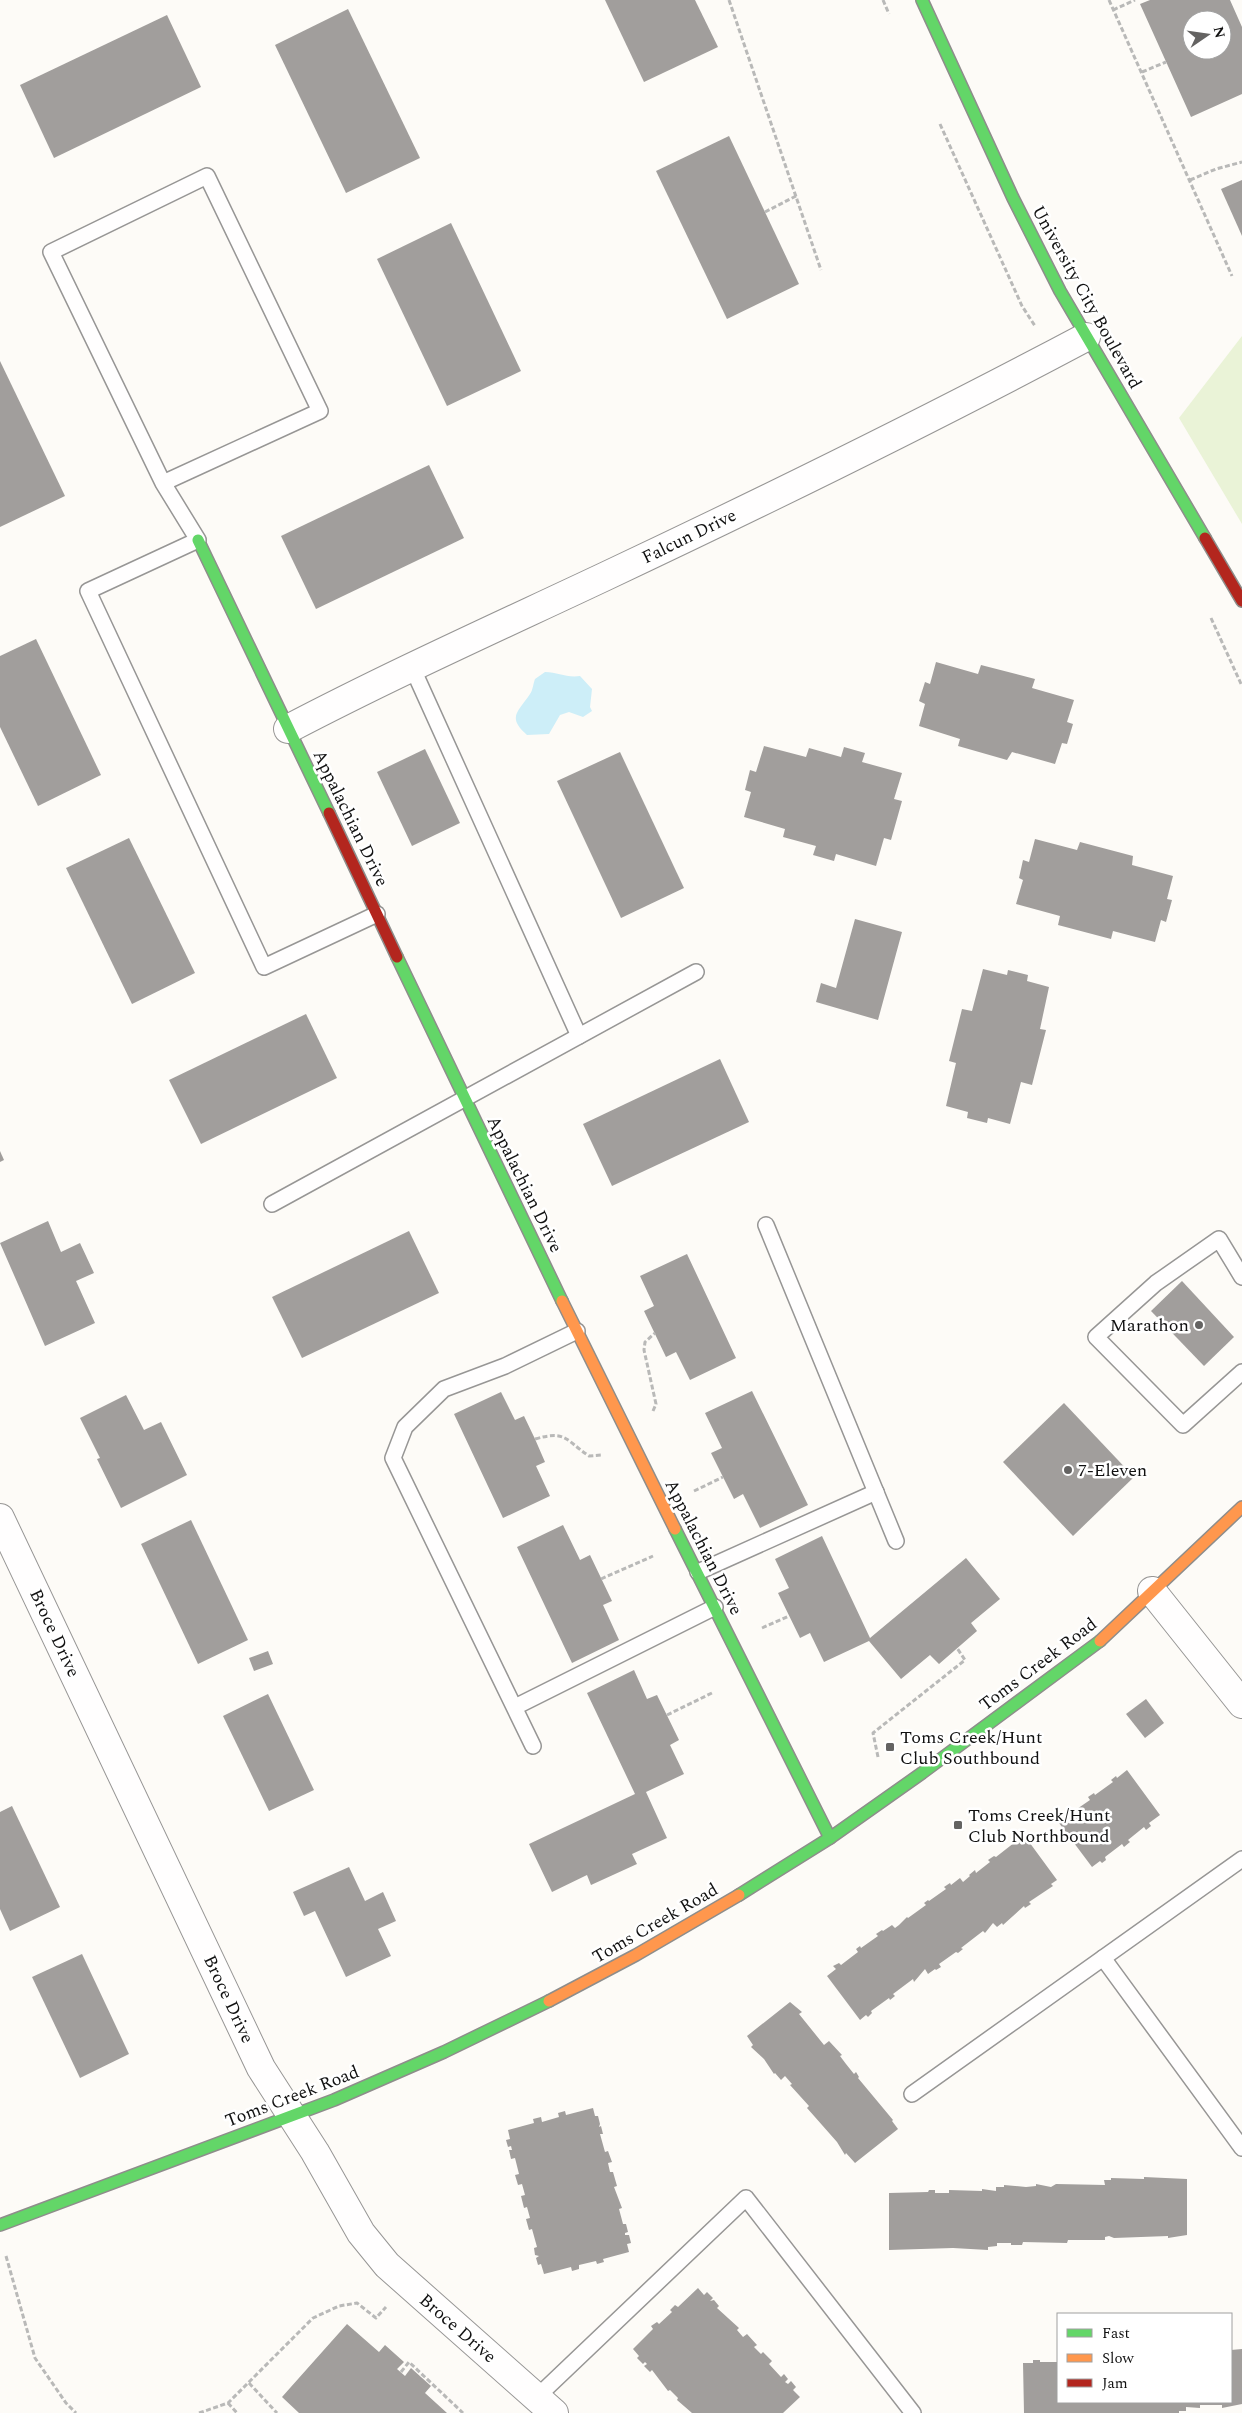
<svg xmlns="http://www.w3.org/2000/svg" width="1242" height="2413" viewBox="0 0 1242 2413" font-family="Spectral,serif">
  <rect width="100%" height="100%" fill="#fdfbf7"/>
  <polygon fill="#eaf3d7" points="1242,336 1242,524 1179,418"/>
  <path fill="#cdeef8" d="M 545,672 C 558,672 566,678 580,676 L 592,689 L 590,707 L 592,711 L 583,717 L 569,712 L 560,715 L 549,734 L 527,735 C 506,717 519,711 530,694 C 533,690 533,684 535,679 Z"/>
  <g fill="#a19e9c" fill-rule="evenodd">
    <polygon points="605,0 695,0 718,47 644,82"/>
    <path d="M 1150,0 L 1230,0 L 1242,27 L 1242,94 L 1191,117 L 1140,4 ZM 1192,20 L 1222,20 L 1222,50 L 1192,50 Z"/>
    <polygon points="348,9 420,158 346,193 275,45"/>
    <polygon points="167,15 201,87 54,158 20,85"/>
    <polygon points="729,136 799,284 727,319 656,171"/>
    <polygon points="1242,180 1242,236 1221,189"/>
    <polygon points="451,223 521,371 447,406 377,259"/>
    <polygon points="0,361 65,496 0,527"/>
    <polygon points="429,465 464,538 316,609 281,536"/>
    <polygon points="36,639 101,775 38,806 0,727 0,656"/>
    <polygon points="936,662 978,674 981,665 1035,679 1032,688 1074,700 1067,722 1073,724 1067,744 1062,743 1055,764 1012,752 1007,760 958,746 960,739 919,726 925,704 919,701 925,682 930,684"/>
    <polygon points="764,746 806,757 809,748 841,757 844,747 865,753 862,762 902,773 894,799 902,801 891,840 884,838 876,866 836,854 834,861 813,855 816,846 783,837 785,829 744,817 751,792 745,790 750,770 756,772"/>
    <polygon points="425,749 460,823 412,846 377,772"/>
    <polygon points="620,752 684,888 621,918 557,781"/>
    <polygon points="129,838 195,973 132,1004 66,868"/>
    <polygon points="1035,839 1077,850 1080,842 1133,856 1132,865 1173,876 1167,899 1172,900 1166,922 1161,920 1155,942 1113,931 1111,939 1058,925 1060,916 1016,904 1023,880 1019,878 1023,860 1029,862"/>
    <polygon points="855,919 902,932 878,1020 816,1002 821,983 836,988"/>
    <polygon points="983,969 1007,975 1008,970 1028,975 1027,981 1049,987 1040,1029 1046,1030 1032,1085 1021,1082 1010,1124 988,1118 987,1123 967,1118 968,1112 946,1106 956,1063 949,1061 962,1009 972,1011"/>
    <polygon points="306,1014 337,1078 201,1144 169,1080"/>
    <polygon points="720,1059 749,1122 612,1186 583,1124"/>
    <polygon points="0,1151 4,1160 0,1162"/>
    <polygon points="48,1221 61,1252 80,1243 94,1273 76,1281 95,1323 45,1346 0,1243"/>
    <polygon points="409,1231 439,1293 302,1358 272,1297"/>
    <polygon points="687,1254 736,1358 690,1380 676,1352 666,1357 644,1311 654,1306 640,1276"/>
    <polygon points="1182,1281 1234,1337 1204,1366 1151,1311"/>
    <polygon points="752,1391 808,1505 760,1528 743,1494 734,1499 711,1453 722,1448 705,1413"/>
    <polygon points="501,1392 515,1420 524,1416 535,1439 545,1462 536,1466 550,1496 503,1518 454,1414"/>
    <polygon points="126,1395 144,1430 161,1422 187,1475 121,1508 97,1459 100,1458 80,1418"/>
    <polygon points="1064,1403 1134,1477 1073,1536 1003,1462"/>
    <polygon points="191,1520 248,1640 198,1664 141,1544"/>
    <polygon points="563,1525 580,1560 590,1555 612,1601 603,1605 619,1640 572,1663 517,1547"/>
    <polygon points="822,1536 870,1638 966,1558 1000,1599 971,1623 977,1631 939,1664 930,1655 901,1679 869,1641 824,1662 810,1633 800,1638 778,1593 789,1588 775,1559"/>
    <polygon points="268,1651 273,1664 254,1671 249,1658"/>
    <polygon points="634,1670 647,1699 657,1695 679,1740 670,1745 684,1774 646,1792 667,1838 632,1854 637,1864 591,1885 587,1875 552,1892 529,1844 635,1794 587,1693"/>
    <polygon points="268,1694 314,1790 269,1811 223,1716"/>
    <polygon points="1146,1699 1164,1723 1145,1738 1126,1714"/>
    <polygon points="1127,1770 1160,1815 1149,1823 1151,1826 1146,1830 1144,1827 1128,1840 1130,1842 1124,1847 1122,1844 1105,1857 1106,1860 1102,1863 1100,1861 1092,1867 1059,1823 1069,1816 1067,1813 1073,1809 1074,1811 1090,1800 1088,1797 1094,1793 1095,1795 1113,1782 1111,1780 1116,1776 1117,1778"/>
    <polygon points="12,1806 60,1907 10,1931 0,1909 0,1812"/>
    <polygon points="1024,1835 1057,1880 1051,1884 1053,1886 1029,1902 1031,1904 1025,1908 1024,1906 1003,1925 1002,1923 997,1927 993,1923 985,1933 983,1931 961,1948 963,1949 958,1953 956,1952 939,1964 941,1967 936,1970 935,1969 928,1974 925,1969 914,1982 913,1979 893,1994 895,1996 890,2000 889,1998 871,2011 872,2013 868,2017 866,2015 860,2020 827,1976 836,1969 833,1966 839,1963 841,1965 858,1952 856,1949 860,1946 861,1948 878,1936 876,1934 882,1930 883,1931 892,1925 895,1928 899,1925 907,1917 908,1918 926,1905 924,1903 928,1900 929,1901 946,1889 944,1887 950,1883 951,1885 960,1878 963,1882 970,1876 969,1875 975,1870 976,1873 990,1862 988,1860 994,1856 996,1857"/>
    <polygon points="349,1867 365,1901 383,1892 396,1921 378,1929 391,1956 346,1977 315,1911 304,1916 293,1892"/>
    <polygon points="82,1954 129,2054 80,2078 32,1977"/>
    <polygon points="790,2002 802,2012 799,2014 824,2045 829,2041 842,2055 840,2056 846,2064 854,2074 856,2072 859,2077 858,2078 893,2120 892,2121 898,2129 855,2163 846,2153 845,2155 837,2142 807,2108 809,2106 790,2085 792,2084 785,2076 781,2080 775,2073 774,2074 764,2059 751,2047 753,2045 747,2036"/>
    <polygon points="593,2108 595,2116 598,2116 600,2124 599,2127 601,2126 603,2134 600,2134 605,2152 608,2151 612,2162 608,2163 610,2172 613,2172 617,2186 614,2187 622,2208 619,2209 623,2224 626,2224 628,2232 625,2233 625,2235 629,2235 631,2243 627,2244 629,2252 603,2259 604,2262 597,2264 596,2261 579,2265 579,2269 572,2271 571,2267 544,2274 541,2264 538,2265 536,2258 539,2256 535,2255 534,2248 537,2247 532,2229 529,2230 526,2219 530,2218 527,2207 524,2208 521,2196 525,2195 522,2184 518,2185 515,2175 519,2174 515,2158 511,2159 509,2150 512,2150 511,2146 508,2147 506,2140 510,2139 508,2130 534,2123 533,2119 541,2117 542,2122 559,2117 558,2113 565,2111 566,2115"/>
    <polygon points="1144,2177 1187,2179 1187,2235 1168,2238 1168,2236 1114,2238 1109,2236 1105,2237 1105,2240 1068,2240 1067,2243 1023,2242 1022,2245 1011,2245 1011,2243 997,2243 997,2246 988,2247 988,2250 953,2248 889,2250 889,2193 928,2192 929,2190 935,2190 935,2193 949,2193 949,2190 982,2191 982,2189 996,2191 996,2187 1004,2187 1004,2185 1026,2187 1036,2186 1036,2184 1051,2187 1056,2184 1105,2185 1104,2180 1111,2180 1111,2178 1144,2179"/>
    <polygon points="698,2288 704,2295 707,2292 713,2298 710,2301 714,2300 719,2306 717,2308 739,2328 737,2330 743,2337 747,2334 757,2345 754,2347 761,2354 763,2352 772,2361 769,2364 781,2377 784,2374 788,2379 785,2382 788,2384 791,2381 796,2387 793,2390 800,2397 783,2413 692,2413 677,2400 678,2398 670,2390 668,2391 652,2370 650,2372 644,2366 647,2364 645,2362 643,2364 637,2358 639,2356 633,2349 653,2329 651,2326 657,2322 659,2324 672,2312 670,2310 675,2305 678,2307"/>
    <polygon points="347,2324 379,2352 385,2345 404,2362 397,2369 405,2376 411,2368 431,2386 425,2393 447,2413 299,2413 282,2397"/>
    <polygon points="1242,2349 1242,2404 1222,2408 1222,2405 1200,2405 1200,2408 1186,2407 1186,2411 1179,2411 1179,2413 1024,2413 1023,2363 1033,2363 1033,2360 1040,2360 1040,2362 1058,2362 1058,2402 1231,2402 1231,2350"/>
  </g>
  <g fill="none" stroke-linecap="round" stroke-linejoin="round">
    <g stroke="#979695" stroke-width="18">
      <g id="lane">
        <polyline points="163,483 320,411 207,176 51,252 163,483 198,540 88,591 264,967 377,914"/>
        <polyline points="412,667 579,1036"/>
        <polyline points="272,1204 696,972"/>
        <polyline points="766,1225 896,1541"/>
        <polyline points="1242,1277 1219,1239 1156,1283 1096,1337 1183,1425 1242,1372"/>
        <polyline points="698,1572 876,1492"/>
        <polyline points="515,1707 715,1607"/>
        <polyline points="533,1746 393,1458 405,1427 444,1389 505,1366 577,1331"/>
        <polyline points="1103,1958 1242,2148"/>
        <polyline points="912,2094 1242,1859"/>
        <polyline points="537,2397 746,2198 913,2413"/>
      </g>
    </g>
    <g stroke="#979695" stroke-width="30">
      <g id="street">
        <path d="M 288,729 C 393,674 500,626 606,576 C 767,500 928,421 1086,337"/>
        <polyline points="0,1518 261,2068 315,2152 361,2233 387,2265 554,2413"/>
        <polyline points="1152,1591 1242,1704"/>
      </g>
    </g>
    <g stroke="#8e8d8b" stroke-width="14">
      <g id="fast">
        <polyline points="922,0 1013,198 1060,291 1205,538"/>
        <polyline points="198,540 329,813"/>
        <polyline points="397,957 562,1301"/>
        <polyline points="675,1529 830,1838"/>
        <polyline points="739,1895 830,1838 922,1773 1100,1641"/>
        <polyline points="0,2225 334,2100 444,2052 549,2001"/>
      </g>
    </g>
    <g stroke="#8e8d8b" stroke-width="14">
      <g id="slow">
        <polyline points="562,1301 675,1529"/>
        <polyline points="1100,1641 1242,1507"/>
        <polyline points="549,2001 636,1955 739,1895"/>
      </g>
    </g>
    <g stroke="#8e8d8b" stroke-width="14">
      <g id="jam">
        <polyline points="1205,538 1242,601"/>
        <polyline points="329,813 397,957"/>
      </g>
    </g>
    <g stroke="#b9b9b8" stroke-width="3" stroke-dasharray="5 2.5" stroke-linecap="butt">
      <polyline points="729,0 821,270"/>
      <polyline points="883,0 889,14"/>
      <polyline points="1109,0 1232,276"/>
      <polyline points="1113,10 1135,0"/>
      <polyline points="1142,72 1166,62"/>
      <polyline points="940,124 1022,306 1035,326"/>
      <polyline points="1190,180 1216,169 1242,162"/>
      <polyline points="765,212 796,196"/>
      <polyline points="1211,618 1242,686"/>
      <polyline points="653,1411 656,1404 644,1350 645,1342 655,1333"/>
      <path d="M 535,1439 C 567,1430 565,1440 589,1456 L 602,1455"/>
      <polyline points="694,1491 723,1477"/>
      <polyline points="601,1579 653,1556"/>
      <polyline points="762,1628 789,1616"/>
      <polyline points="667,1715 714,1692"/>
      <polyline points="878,1757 873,1733 965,1660 957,1648"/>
      <polyline points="6,2256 35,2358 66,2403 76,2413"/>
      <polyline points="401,2372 409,2362 463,2413"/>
      <polyline points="249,2383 277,2413"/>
      <polyline points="228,2403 237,2413"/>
      <polyline points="199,2413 228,2403 313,2318 339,2306 357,2303 376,2318 386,2307"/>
    </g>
    <use href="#lane" stroke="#fffefe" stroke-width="15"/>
    <use href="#street" stroke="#fffefe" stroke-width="28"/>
    <use href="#fast" stroke="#63d668" stroke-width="11"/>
    <use href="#slow" stroke="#ff974d" stroke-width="11"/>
    <use href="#jam" stroke="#b3261e" stroke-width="11"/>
  </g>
  <g fill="#646362" stroke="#fff" stroke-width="2">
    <circle cx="1199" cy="1325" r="5"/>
    <circle cx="1068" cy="1470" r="5"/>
    <rect x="885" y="1742" width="10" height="10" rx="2.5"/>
    <rect x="953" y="1820" width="10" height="10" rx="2.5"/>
  </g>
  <g text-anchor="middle" stroke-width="5" stroke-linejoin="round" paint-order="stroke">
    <g font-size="18" fill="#111" stroke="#fff">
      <text transform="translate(1087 297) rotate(61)" y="6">University City Boulevard</text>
      <text transform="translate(689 536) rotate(-26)" y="6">Falcun Drive</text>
      <text transform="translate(351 818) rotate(64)" y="6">Appalachian Drive</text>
      <text transform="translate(525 1184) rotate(64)" y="6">Appalachian Drive</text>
      <text transform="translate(704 1547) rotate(63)" y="6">Appalachian Drive</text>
      <text transform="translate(55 1633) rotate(65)" y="6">Broce Drive</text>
      <text transform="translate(1038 1664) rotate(-37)" y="6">Toms Creek Road</text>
      <text transform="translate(655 1923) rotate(-30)" y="6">Toms Creek Road</text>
      <text transform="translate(229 1999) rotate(65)" y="6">Broce Drive</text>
      <text transform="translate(292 2096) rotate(-21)" y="6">Toms Creek Road</text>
      <text transform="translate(458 2328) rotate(41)" y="6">Broce Drive</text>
    </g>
    <g font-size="18" fill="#111" stroke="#fff" text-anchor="start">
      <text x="1189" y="1331" text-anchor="end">Marathon</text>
      <text x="1078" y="1476">7-Eleven</text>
      <text x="900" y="1743">Toms Creek/Hunt<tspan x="900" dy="21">Club Southbound</tspan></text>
      <text x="968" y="1821">Toms Creek/Hunt<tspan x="968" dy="21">Club Northbound</tspan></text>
    </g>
  </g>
  <rect x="1057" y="2313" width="175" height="90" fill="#ffffff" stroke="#a0a0a0"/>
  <rect x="1067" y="2329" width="25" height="8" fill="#63d668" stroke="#a0a0a0"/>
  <text x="1102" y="2338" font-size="15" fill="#111111">Fast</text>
  <rect x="1067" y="2354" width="25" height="8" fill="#ff974d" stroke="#a0a0a0"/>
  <text x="1102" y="2363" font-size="15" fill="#111111">Slow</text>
  <rect x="1067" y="2379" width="25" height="8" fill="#b3261e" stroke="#a0a0a0"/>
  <text x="1102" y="2388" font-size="15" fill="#111111">Jam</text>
  <g transform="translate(1207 35) rotate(77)"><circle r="24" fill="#ffffff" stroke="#a0a0a0"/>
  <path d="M0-4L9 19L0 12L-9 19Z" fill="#646362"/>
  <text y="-8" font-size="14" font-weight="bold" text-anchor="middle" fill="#111111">N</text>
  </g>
</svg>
